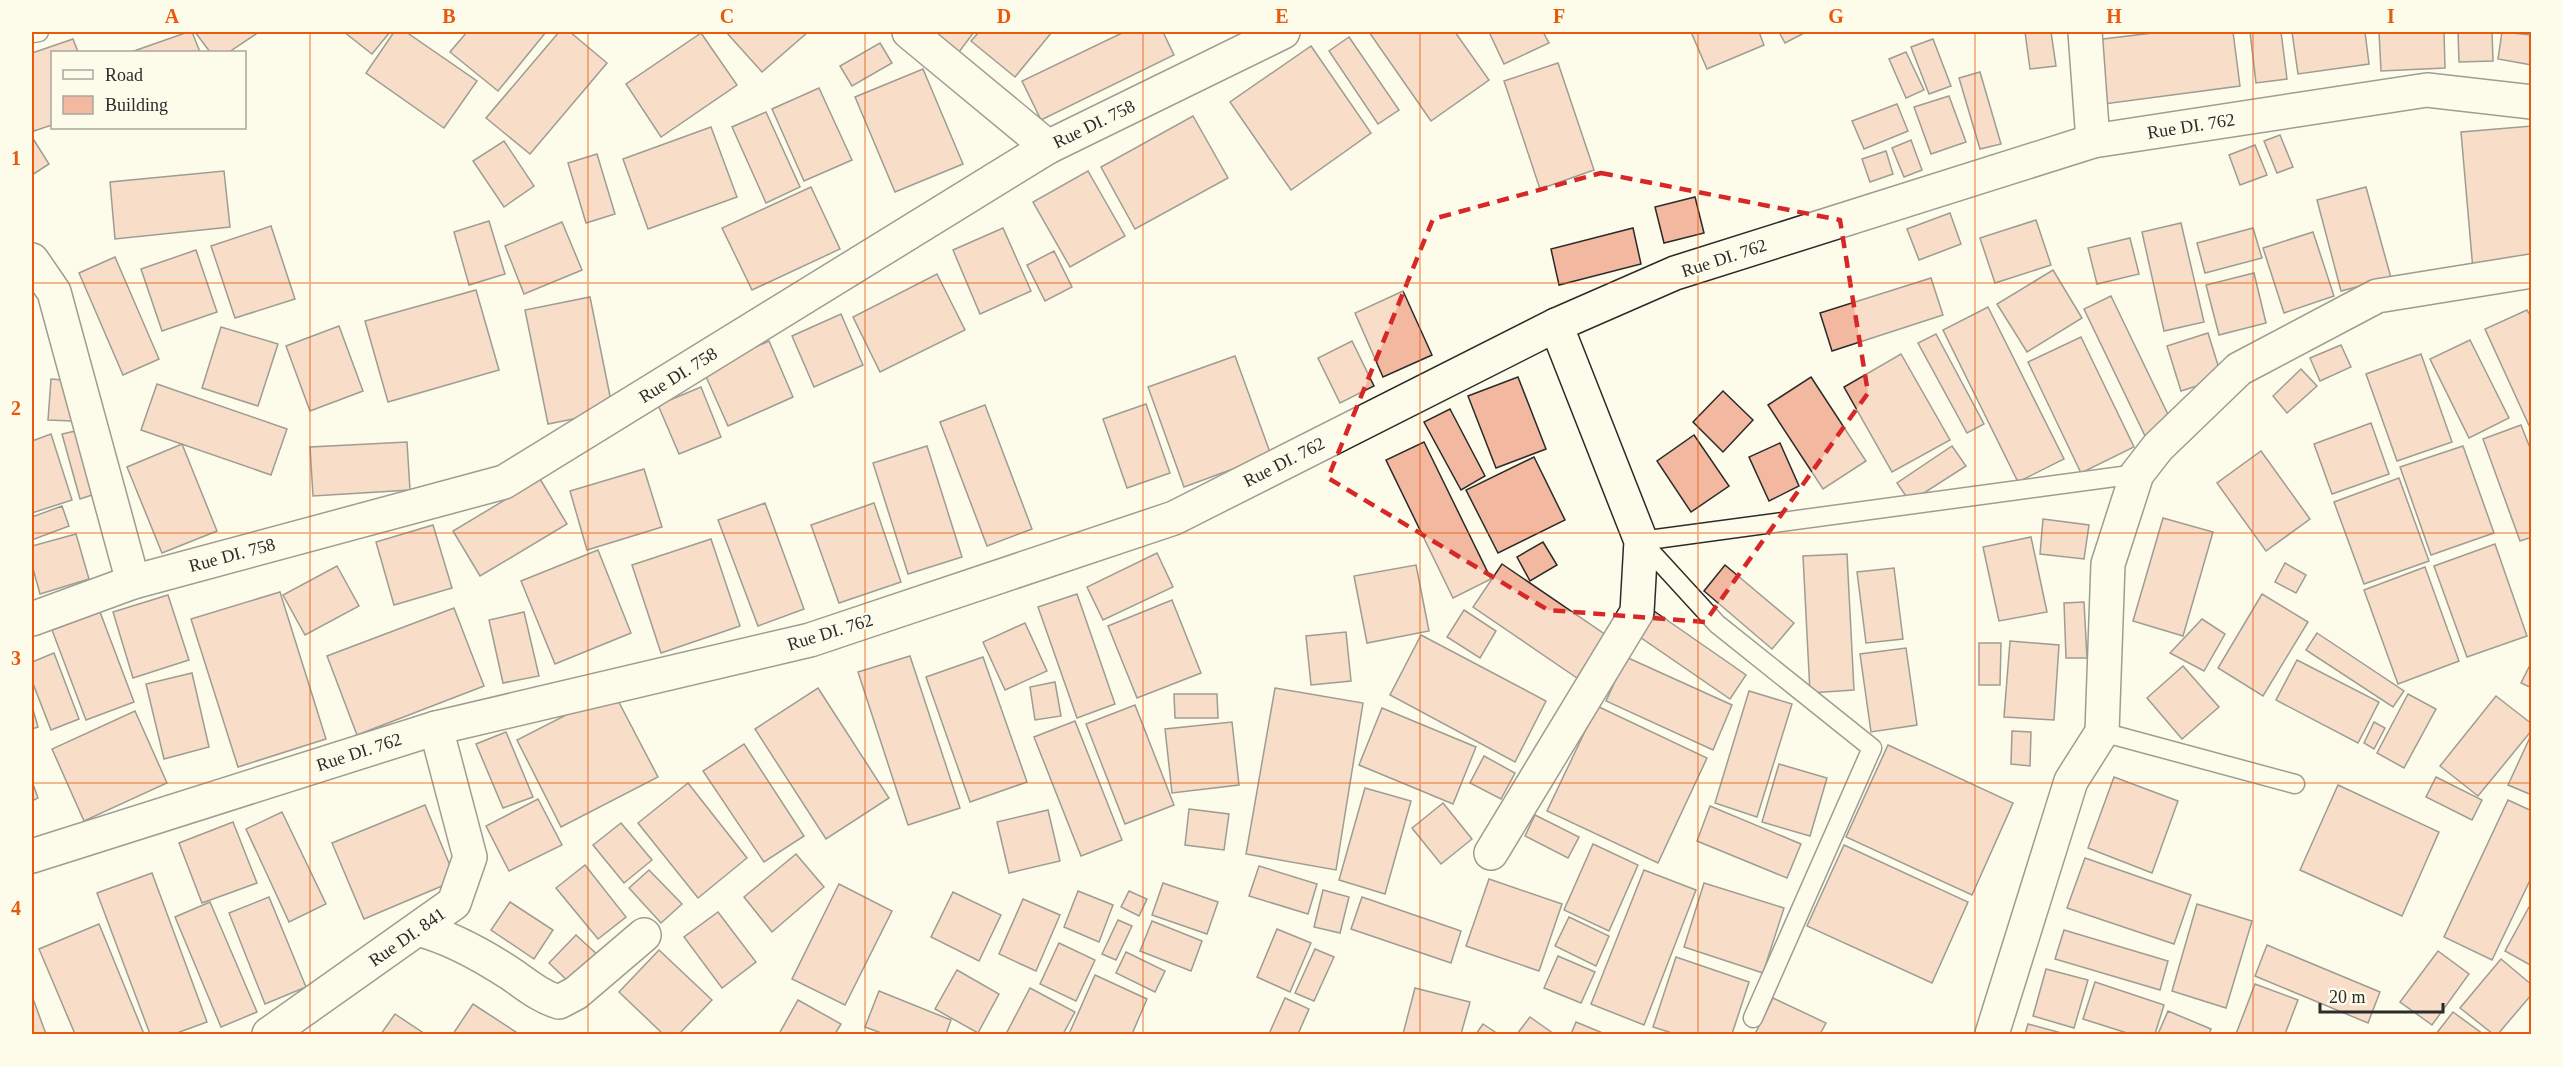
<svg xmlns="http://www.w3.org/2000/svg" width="2563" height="1066" viewBox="0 0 2563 1066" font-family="'Times New Roman',serif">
  <rect width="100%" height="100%" fill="#fdfbea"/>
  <g fill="#f2b8a0" stroke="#2b2b2b" stroke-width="1.5">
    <polygon points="188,32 192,32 200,52 131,52"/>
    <polygon points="195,32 259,32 229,52 210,52"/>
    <polygon points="344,32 390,32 372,54"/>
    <polygon points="394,32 406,32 477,81 444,128 366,73"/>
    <polygon points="467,32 546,32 498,91 450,52"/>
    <polygon points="559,32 570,32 607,63 530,154 486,118"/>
    <polygon points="726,32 808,32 762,72"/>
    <polygon points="933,32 974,32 959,52"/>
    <polygon points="979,32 1052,32 1015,77 971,41"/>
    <polygon points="1124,32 1163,32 1174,55 1041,120 1022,81"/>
    <polygon points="1369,32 1455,32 1489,80 1431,121"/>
    <polygon points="1489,32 1543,32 1549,43 1504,64"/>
    <polygon points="1691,32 1759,32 1764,45 1707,69"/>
    <polygon points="1779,32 1806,32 1785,43"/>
    <polygon points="2025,32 2051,32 2056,66 2030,69"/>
    <polygon points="2161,32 2233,32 2240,86 2104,104 2095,40"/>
    <polygon points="2250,32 2281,32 2287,79 2256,83"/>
    <polygon points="2292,32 2365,32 2369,64 2298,74"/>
    <polygon points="2379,32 2444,32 2445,68 2381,71"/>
    <polygon points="2458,32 2492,32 2493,61 2459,62"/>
    <polygon points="2502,32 2532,35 2532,65 2498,59"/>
    <polygon points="701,33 737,85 661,137 626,84"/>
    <polygon points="1349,37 1399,110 1378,124 1329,51"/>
    <polygon points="73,39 78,52 52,52 52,125 34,131 32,124 32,53"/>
    <polygon points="1933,39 1951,86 1929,94 1911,47"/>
    <polygon points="880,43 892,63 852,86 840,66"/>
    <polygon points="1311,46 1371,133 1291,190 1230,102"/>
    <polygon points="1906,52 1924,90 1906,98 1889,59"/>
    <polygon points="1558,63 1594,170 1540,189 1504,81"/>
    <polygon points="923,69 963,164 895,192 855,97"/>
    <polygon points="1980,72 2001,144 1980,149 1959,78"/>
    <polygon points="819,88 852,160 804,181 772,109"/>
    <polygon points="1949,96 1966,142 1931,154 1914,107"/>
    <polygon points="1897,104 1908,131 1864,149 1852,121"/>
    <polygon points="766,112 800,187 766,203 732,127"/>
    <polygon points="1193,116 1228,178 1135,229 1101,167"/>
    <polygon points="2532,126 2532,265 2473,270 2461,132"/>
    <polygon points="711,127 737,197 648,229 623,159"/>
    <polygon points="2280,135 2293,167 2277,173 2264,141"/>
    <polygon points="32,137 49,164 32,175"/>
    <polygon points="1911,140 1922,170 1904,177 1892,148"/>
    <polygon points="504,141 534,186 504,207 473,161"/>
    <polygon points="2255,145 2267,175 2240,185 2229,155"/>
    <polygon points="1886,151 1893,174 1870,182 1862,159"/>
    <polygon points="597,154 615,214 586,223 568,163"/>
    <polygon points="224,171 230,227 115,239 110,182"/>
    <polygon points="1088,171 1125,236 1070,267 1033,202"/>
    <polygon points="811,187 840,249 752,290 722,228"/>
    <polygon points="2366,187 2391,278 2341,291 2317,200"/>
    <polygon points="1695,197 1704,233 1664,243 1655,207"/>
    <polygon points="1950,213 1961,244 1919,260 1907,229"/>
    <polygon points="2036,220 2051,265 1995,283 1980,238"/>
    <polygon points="489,221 505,274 469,285 454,232"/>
    <polygon points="562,222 582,270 524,294 505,246"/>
    <polygon points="2181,223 2204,322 2164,331 2142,232"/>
    <polygon points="271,226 295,299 235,318 211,246"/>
    <polygon points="1003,228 1031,291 980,314 953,250"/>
    <polygon points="1633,228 1641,264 1559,285 1551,249"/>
    <polygon points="2253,228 2262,258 2205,273 2197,243"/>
    <polygon points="2313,232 2334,296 2284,313 2263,248"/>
    <polygon points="2130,238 2139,274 2097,284 2088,248"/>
    <polygon points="196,250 217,312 162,331 141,269"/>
    <polygon points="1054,251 1072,287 1045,301 1027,265"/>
    <polygon points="115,257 159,359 123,375 79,273"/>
    <polygon points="2053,270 2082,318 2027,352 1997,304"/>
    <polygon points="2254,273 2266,323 2219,335 2206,285"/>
    <polygon points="937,274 965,330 880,372 853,317"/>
    <polygon points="1931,278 1943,315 1832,351 1820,313"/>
    <polygon points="476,290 499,370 388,402 365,321"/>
    <polygon points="1403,291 1432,355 1383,377 1355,313"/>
    <polygon points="2111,296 2174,427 2147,440 2084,309"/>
    <polygon points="590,297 613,411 548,424 525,310"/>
    <polygon points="1988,307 2064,459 2018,482 1943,330"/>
    <polygon points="2527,310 2532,319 2532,432 2485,329"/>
    <polygon points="841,314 863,365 814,387 792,336"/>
    <polygon points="339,326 363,391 310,411 286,346"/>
    <polygon points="221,327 278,344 258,406 202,388"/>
    <polygon points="2208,333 2222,378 2181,391 2167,346"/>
    <polygon points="1936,334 1984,424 1967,433 1918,343"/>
    <polygon points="2081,337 2134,447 2081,473 2028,362"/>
    <polygon points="2470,340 2509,418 2469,438 2430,359"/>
    <polygon points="769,341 793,397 728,426 703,370"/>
    <polygon points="1352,341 1374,386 1340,403 1318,358"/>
    <polygon points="2341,345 2351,367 2320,381 2310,358"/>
    <polygon points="1901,354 1950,440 1892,472 1844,387"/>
    <polygon points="2421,354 2452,442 2397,461 2366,374"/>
    <polygon points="1235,356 1271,455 1184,487 1148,387"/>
    <polygon points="2301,369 2317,386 2287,413 2273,396"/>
    <polygon points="1518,377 1546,449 1496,468 1468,396"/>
    <polygon points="1811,377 1866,461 1823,489 1768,405"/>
    <polygon points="51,379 74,381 72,421 48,420"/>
    <polygon points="157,384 287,429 271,475 141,430"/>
    <polygon points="701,387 721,437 679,454 658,405"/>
    <polygon points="1723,391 1753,420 1723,452 1693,422"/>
    <polygon points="1146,404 1170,473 1127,488 1103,419"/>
    <polygon points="985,405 1032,529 987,546 940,422"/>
    <polygon points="1450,409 1485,476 1461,490 1424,422"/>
    <polygon points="2371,423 2389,474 2332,494 2314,444"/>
    <polygon points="2521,425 2532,453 2532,537 2520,541 2483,439"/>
    <polygon points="80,430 98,493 80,499 62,434"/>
    <polygon points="51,434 72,500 32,513 32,441"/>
    <polygon points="1694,435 1729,486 1691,512 1657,461"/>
    <polygon points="407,442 410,490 313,496 310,447"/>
    <polygon points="1424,442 1491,579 1453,598 1386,460"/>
    <polygon points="1780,443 1799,486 1769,501 1749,457"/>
    <polygon points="182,444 217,531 162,553 127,467"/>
    <polygon points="927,446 962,557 908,574 873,463"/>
    <polygon points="1952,446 1966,466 1910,502 1897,483"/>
    <polygon points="2463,446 2494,533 2431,555 2400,467"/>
    <polygon points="2261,451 2310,519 2266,551 2217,483"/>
    <polygon points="1534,457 1565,520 1498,553 1466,490"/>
    <polygon points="644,469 662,527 587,550 570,491"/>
    <polygon points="2399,478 2429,561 2364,584 2334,502"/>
    <polygon points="540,479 567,524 480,576 453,531"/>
    <polygon points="765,503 804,609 758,626 718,520"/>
    <polygon points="874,503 901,582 839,603 811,525"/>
    <polygon points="62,506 69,526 32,540 32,517"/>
    <polygon points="2163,518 2213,532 2183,636 2133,621"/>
    <polygon points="2043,519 2089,525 2084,559 2040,554"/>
    <polygon points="433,525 452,588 394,605 376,542"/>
    <polygon points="76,534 89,579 40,594 32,565 32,546"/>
    <polygon points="2031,537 2047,612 1999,621 1983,547"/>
    <polygon points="711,539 740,626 661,653 632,565"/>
    <polygon points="1543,542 1557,565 1530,581 1517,557"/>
    <polygon points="2495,544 2527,636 2467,657 2434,566"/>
    <polygon points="598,550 631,633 555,664 521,581"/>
    <polygon points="1157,553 1173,587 1103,620 1087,587"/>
    <polygon points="1847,554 1854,690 1810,693 1803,556"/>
    <polygon points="2285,563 2306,575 2296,593 2275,582"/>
    <polygon points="1502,564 1606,635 1577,678 1473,607"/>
    <polygon points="1416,565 1429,631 1367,643 1354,576"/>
    <polygon points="1725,565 1794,623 1772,649 1704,591"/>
    <polygon points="337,566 359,606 305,635 283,595"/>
    <polygon points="2425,567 2459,661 2398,684 2364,590"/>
    <polygon points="1894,568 1903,639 1866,643 1857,572"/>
    <polygon points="280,592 326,739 238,767 191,619"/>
    <polygon points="1077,594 1115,704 1077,718 1038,607"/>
    <polygon points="2262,594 2308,622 2263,696 2218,668"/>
    <polygon points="168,595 189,660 133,678 113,612"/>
    <polygon points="1172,600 1201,673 1137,698 1108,626"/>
    <polygon points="2084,602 2087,658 2066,658 2064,603"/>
    <polygon points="454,608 484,686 357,735 327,656"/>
    <polygon points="1464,610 1496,631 1480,658 1447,637"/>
    <polygon points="1654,611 1746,675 1730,699 1637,635"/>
    <polygon points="100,612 134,702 86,720 52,630"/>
    <polygon points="524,612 539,676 503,683 489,620"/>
    <polygon points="2202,619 2225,634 2204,671 2170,653"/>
    <polygon points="1025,623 1047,671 1005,690 983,642"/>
    <polygon points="1346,632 1351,681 1311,685 1306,636"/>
    <polygon points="2317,633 2404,691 2393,707 2306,650"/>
    <polygon points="1421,635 1546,701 1515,762 1390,695"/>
    <polygon points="2010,641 2059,645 2054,720 2004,717"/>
    <polygon points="1979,643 2001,643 2000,685 1979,685"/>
    <polygon points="1906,648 1917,725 1871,732 1860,654"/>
    <polygon points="54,653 79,719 51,730 32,681 32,662"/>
    <polygon points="910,656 960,808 908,825 858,672"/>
    <polygon points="983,657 1027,782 970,802 926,677"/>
    <polygon points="1626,657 1732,705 1713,750 1606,701"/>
    <polygon points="2297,660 2379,702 2358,743 2276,700"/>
    <polygon points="2532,661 2532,688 2521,683"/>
    <polygon points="2183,666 2219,707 2182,739 2147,698"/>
    <polygon points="192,673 209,747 164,759 146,684"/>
    <polygon points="1055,682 1061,716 1035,720 1030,687"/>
    <polygon points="818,688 889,798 826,839 755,729"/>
    <polygon points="1275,688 1363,703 1336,870 1246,854"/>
    <polygon points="613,691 658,777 561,827 517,740"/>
    <polygon points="1749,691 1792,704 1757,817 1715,803"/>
    <polygon points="1174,694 1217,694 1218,718 1175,718"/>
    <polygon points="2408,694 2436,709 2404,768 2377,753"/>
    <polygon points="2496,696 2532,724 2532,730 2478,796 2440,766"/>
    <polygon points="1135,705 1174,805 1125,824 1086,724"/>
    <polygon points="32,706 38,727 32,729"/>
    <polygon points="1597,706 1707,758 1658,863 1547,811"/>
    <polygon points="1382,708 1476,747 1453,804 1359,765"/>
    <polygon points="135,711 167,783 84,821 52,749"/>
    <polygon points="1075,721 1122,840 1081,856 1034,737"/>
    <polygon points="1232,722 1239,785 1172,793 1165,729"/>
    <polygon points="2374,722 2385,728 2374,749 2364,743"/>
    <polygon points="2012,731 2031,732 2030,766 2011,764"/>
    <polygon points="506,732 533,797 503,808 476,744"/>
    <polygon points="2532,733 2532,795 2508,785"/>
    <polygon points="744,744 804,836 764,862 703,771"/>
    <polygon points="1888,745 2013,803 1972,895 1846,837"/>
    <polygon points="1484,756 1515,773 1501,799 1470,783"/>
    <polygon points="1779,764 1827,778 1810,836 1762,822"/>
    <polygon points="2114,777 2178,801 2152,873 2088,848"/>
    <polygon points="2436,777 2482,800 2472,820 2426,797"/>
    <polygon points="32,781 38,798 32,801"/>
    <polygon points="688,783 747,858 698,898 638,823"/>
    <polygon points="2338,785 2439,832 2402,916 2300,870"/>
    <polygon points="1365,788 1411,801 1385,894 1339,880"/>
    <polygon points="538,799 562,845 509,871 486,826"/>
    <polygon points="2508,800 2532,811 2532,876 2492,960 2444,937"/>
    <polygon points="1443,803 1472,839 1441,864 1412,828"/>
    <polygon points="425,805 456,880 364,919 332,843"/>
    <polygon points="1710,806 1801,844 1787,878 1697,841"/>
    <polygon points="1189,809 1229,814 1224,850 1185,845"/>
    <polygon points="1048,810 1060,861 1009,873 997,822"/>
    <polygon points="282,812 326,904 289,922 246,829"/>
    <polygon points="1535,815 1579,837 1568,858 1525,836"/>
    <polygon points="233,822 257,883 202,903 179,843"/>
    <polygon points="621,823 652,860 624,883 593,845"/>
    <polygon points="1593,844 1638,865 1609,931 1564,910"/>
    <polygon points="1844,845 1968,902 1932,983 1807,926"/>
    <polygon points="796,854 824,887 772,932 744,897"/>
    <polygon points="2085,858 2191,895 2174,944 2067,908"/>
    <polygon points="585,865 626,917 598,939 556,888"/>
    <polygon points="1259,866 1317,884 1308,914 1249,896"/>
    <polygon points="649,870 682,904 661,923 629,888"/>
    <polygon points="1644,870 1696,890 1644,1025 1591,1004"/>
    <polygon points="152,873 207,1022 174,1034 150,1034 97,893"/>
    <polygon points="1489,879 1562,904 1539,971 1466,946"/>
    <polygon points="1163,883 1218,902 1207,934 1152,915"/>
    <polygon points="1704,883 1784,908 1763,973 1684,947"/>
    <polygon points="839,884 892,911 845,1005 792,979"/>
    <polygon points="1323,890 1349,897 1340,933 1314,927"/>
    <polygon points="1078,891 1113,905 1099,942 1064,927"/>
    <polygon points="1129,891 1147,899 1139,916 1121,907"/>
    <polygon points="953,892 1001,915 979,961 931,937"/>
    <polygon points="269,897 306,987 265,1004 229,913"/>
    <polygon points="1362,897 1461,931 1451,963 1351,929"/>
    <polygon points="1023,899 1060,915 1036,971 999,954"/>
    <polygon points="210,902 257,1012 221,1027 175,917"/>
    <polygon points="510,902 553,930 534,959 491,930"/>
    <polygon points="2197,904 2252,921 2226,1008 2172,991"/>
    <polygon points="2529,907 2532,909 2532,966 2505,951"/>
    <polygon points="718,912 756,962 722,988 684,937"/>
    <polygon points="1569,917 1609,936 1596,966 1555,946"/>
    <polygon points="1118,920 1132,926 1116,960 1102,954"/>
    <polygon points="1152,921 1202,941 1191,971 1140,951"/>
    <polygon points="99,924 144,1034 75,1034 39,949"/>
    <polygon points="1277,929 1311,943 1290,992 1257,977"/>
    <polygon points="2064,930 2168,961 2160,990 2055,959"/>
    <polygon points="576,935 600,957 573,986 549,963"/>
    <polygon points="1059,943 1095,960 1076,1001 1040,984"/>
    <polygon points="2267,945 2380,992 2368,1023 2255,976"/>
    <polygon points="1315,949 1334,957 1314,1001 1295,993"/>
    <polygon points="659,950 712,1000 679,1034 663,1034 619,992"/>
    <polygon points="2438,951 2469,974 2432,1025 2400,1002"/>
    <polygon points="1126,952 1165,971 1155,992 1116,973"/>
    <polygon points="1558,956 1595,972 1581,1003 1544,988"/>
    <polygon points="1676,957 1749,982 1732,1034 1675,1034 1653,1027"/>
    <polygon points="2501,959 2532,985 2532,994 2498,1034 2493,1034 2460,1008"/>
    <polygon points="2046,969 2088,980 2074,1028 2033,1016"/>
    <polygon points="957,970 999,994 978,1033 935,1009"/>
    <polygon points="1095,975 1147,999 1132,1034 1069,1034"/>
    <polygon points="2095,982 2164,1005 2155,1034 2130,1034 2083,1019"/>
    <polygon points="2255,984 2298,1000 2285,1034 2236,1034"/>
    <polygon points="1030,988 1075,1012 1063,1034 1006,1034"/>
    <polygon points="1415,988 1470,1002 1461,1034 1403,1034"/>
    <polygon points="879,991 951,1020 946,1034 884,1034 865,1027"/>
    <polygon points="32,996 46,1034 32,1034"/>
    <polygon points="1285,998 1309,1009 1298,1034 1269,1034"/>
    <polygon points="1773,998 1826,1023 1820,1034 1755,1034"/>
    <polygon points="798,1000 841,1024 835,1034 779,1034"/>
    <polygon points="473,1004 519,1034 453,1034"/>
    <polygon points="2168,1011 2211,1029 2209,1034 2158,1034"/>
    <polygon points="2453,1012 2483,1034 2436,1034"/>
    <polygon points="395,1014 425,1034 381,1034"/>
    <polygon points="1530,1017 1554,1034 1517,1034"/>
    <polygon points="1576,1022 1605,1034 1571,1034"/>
    <polygon points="1483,1024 1498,1034 1476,1034"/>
    <polygon points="2028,1024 2065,1034 2025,1034"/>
  </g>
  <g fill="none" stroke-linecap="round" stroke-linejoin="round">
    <g stroke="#2b2b2b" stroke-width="21">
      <g id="lane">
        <polyline points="33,33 39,32"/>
        <polyline points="1641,541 1717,624 1872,748 1753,1018"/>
        <polyline points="1641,541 2137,474"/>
        <polyline points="2102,732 2295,784"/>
      </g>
    </g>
    <g stroke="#2b2b2b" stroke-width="36">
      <g id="street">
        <polyline points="909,32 1048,147"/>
        <polyline points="2085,32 2093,141"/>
        <polyline points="32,260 54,292 133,582"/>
        <polyline points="32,619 133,582 504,482 1048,147 1283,32"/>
        <polyline points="1491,853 1637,612 1641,541 1556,325"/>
        <path d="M 418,929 C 452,938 482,955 511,974 C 527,985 541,997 559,1002 L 576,993 L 644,935"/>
        <polyline points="269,1034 454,903 470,857 436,728"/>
        <polyline points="1992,1034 2071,781 2102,732 2108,564 2137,474 2158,447 2239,369 2377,296 2532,271"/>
      </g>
    </g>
    <g stroke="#2b2b2b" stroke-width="36">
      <polyline id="secondary" points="32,856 436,728 810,640 1174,518 1556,325 1675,273 2093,141 2427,90 2532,102"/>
    </g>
    <use href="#lane" stroke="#fdfbea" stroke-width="18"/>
    <use href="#street" stroke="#fdfbea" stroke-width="33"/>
    <use href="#secondary" stroke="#fdfbea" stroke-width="33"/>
  </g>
  <path d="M0 0H2563V1066H0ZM 1601,173 L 1840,220 L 1868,393 L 1705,622 L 1548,610 L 1328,478 L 1433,219 Z" fill="#fdfbea" fill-opacity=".55" fill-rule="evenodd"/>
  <path fill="none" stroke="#d62828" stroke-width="4.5" stroke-dasharray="12 8" stroke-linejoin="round" d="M 1601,173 L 1840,220 L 1868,393 L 1705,622 L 1548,610 L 1328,478 L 1433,219 Z"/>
  <path fill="none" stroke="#e8590c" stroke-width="1.5" stroke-opacity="0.55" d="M 310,32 L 310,1034M 588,32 L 588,1034M 865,32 L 865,1034M 1143,32 L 1143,1034M 1420,32 L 1420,1034M 1698,32 L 1698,1034M 1975,32 L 1975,1034M 2253,32 L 2253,1034M 32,283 L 2532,283M 32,533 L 2532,533M 32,783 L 2532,783"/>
  <g text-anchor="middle" stroke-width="4.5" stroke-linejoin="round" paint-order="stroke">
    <g font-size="18" fill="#2b2b2b" stroke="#fdfbea">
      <text transform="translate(1094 124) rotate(-26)" y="6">Rue DI. 758</text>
      <text transform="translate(2191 126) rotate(-9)" y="6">Rue DI. 762</text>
      <text transform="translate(1724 258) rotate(-18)" y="6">Rue DI. 762</text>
      <text transform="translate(678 375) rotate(-32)" y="6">Rue DI. 758</text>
      <text transform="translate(1284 462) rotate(-27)" y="6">Rue DI. 762</text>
      <text transform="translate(232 555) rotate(-15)" y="6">Rue DI. 758</text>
      <text transform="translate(830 632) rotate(-17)" y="6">Rue DI. 762</text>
      <text transform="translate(359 752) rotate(-18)" y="6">Rue DI. 762</text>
      <text transform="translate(407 937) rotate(-35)" y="6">Rue DI. 841</text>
    </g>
  </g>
  <rect width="2563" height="1066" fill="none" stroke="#fdfbea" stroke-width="66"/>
  <rect x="51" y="51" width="195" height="78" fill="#fdfbea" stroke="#a9a89e" stroke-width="1.5"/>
  <rect x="63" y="70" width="30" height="9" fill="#fdfbea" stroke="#a9a89e" stroke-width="1.5"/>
  <text x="105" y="81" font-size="18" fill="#2b2b2b">Road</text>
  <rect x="63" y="96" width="30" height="18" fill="#f2b8a0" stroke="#a9a89e" stroke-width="1.5"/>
  <text x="105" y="111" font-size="18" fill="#2b2b2b">Building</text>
  <path d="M2320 1003v9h123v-9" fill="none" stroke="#2b2b2b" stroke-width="3"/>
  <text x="2329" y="1003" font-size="18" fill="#2b2b2b" stroke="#fdfbea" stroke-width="4.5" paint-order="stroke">20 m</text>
  <rect x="33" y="33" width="2497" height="1000" fill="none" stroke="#e8590c" stroke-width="2"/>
  <g font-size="20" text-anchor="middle" font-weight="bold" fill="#e8590c">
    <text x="172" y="23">A</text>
    <text x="449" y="23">B</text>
    <text x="727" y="23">C</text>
    <text x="1004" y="23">D</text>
    <text x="1282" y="23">E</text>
    <text x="1559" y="23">F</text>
    <text x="1836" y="23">G</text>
    <text x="2114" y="23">H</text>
    <text x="2391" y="23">I</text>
    <text x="16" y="165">1</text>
    <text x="16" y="415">2</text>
    <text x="16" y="665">3</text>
    <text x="16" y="915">4</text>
  </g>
</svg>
